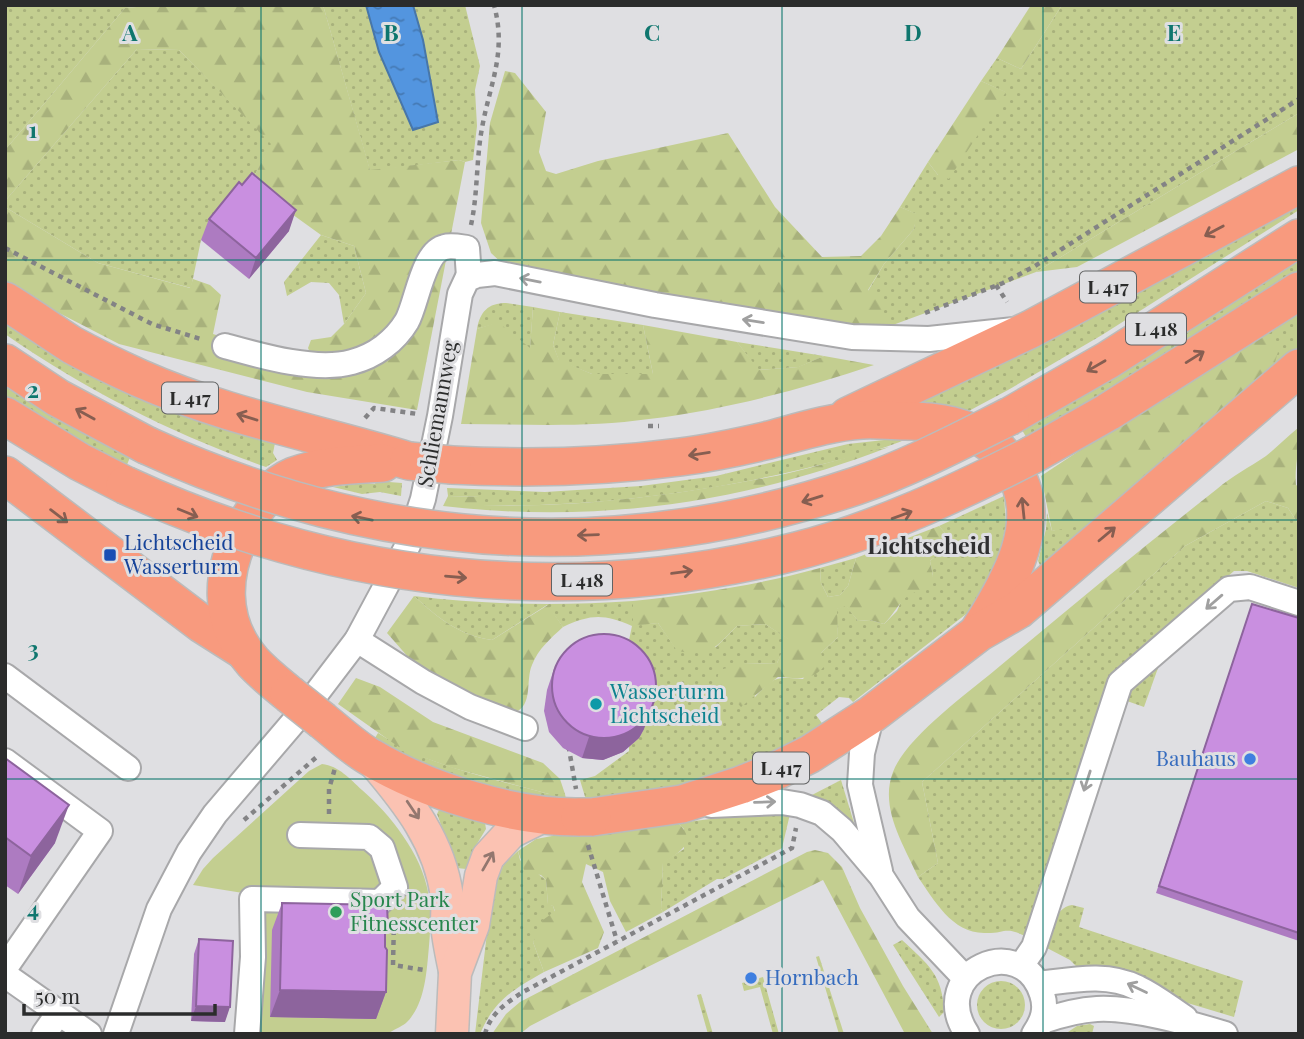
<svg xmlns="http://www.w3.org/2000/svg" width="1304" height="1039" viewBox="0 0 1304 1039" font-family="'Playfair Display',serif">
  <defs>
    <pattern id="grass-dots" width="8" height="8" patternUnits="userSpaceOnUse" patternTransform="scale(1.75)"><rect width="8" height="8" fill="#c3ce90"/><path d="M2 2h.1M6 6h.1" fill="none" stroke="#a8b17c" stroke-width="1.8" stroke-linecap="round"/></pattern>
    <pattern id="forest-firs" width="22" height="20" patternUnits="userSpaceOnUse" patternTransform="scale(1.75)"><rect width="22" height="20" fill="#c3ce90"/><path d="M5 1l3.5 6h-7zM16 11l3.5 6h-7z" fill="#a8b17c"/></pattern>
    <pattern id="water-ripples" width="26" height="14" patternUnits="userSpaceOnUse" patternTransform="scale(1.75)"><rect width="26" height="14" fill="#5395df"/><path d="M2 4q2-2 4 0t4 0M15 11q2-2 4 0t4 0" fill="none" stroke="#457ab5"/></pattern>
  </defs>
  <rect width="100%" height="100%" fill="#dfdfe2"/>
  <g fill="url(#grass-dots)">
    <polygon points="5,5 159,5 125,8 5,150"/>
    <polygon points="323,5 465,5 480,66 475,90 477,126 473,160 465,162 459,160 370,171"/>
    <polygon points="1062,5 1299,5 1299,113 1036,272 882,329 868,291 884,264 914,229 916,214 900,207 928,162 938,175 1005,92 981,81 997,58 1021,69"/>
    <polygon points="137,49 179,50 272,144 244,194 201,240 191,288 98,263 5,207 5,201"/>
    <polygon points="1299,202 1299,210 1102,335 1008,390 965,413 920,405 917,400"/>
    <polygon points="321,235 354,246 366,293 344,324 339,295 329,283 311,282 287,296 284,282"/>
    <polygon points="1299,257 1299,272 1028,440 1022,430"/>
    <path d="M 506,303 L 533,307 L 530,349 L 498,323 L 477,329 C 480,312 488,303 506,303 Z"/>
    <polygon points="1299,308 1299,347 1273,369 1262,333"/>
    <polygon points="560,312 643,325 653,374 592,374 559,361 553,345"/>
    <path d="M 5,322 L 120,386 L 188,418 L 275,443 L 273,453 L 277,460 L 266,467 C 173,434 87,391 5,334 Z"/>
    <polygon points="737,342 824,356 799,367 758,370"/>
    <polygon points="5,381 131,455 126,467 62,433 5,397"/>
    <path d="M 911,437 C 881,451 847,458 815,466 C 711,492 588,508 481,505 L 480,497 L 448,496 L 447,488 L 545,492 L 641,486 L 716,476 L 848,444 Z"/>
    <polygon points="376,481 402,483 401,496 380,492 362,494 333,487 363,483 375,484"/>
    <path d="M 1004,496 L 1006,524 L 1001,548 L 992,577 L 970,611 L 853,702 L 849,698 L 839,697 L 816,715 L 824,726 L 805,739 L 699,784 L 586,800 L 580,780 L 595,776 L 629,751 L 629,729 L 620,683 L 632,626 C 604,614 591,614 563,627 L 547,605 L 492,640 C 460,636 438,618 414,596 C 487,605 560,606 633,601 L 633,625 L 658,623 L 677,650 L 716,647 L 737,626 L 765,624 L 789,639 L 777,663 L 743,664 L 755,697 C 775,676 775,677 803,679 L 821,653 L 838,637 L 836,609 L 846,605 L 858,621 L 870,620 L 884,624 L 897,611 L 902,599 L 933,576 L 930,561 L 949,545 L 946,534 L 939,526 Z"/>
    <path d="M 1266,501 L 1288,508 L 1299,525 L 1299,588 L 1247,571 L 1234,571 L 1110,677 L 1037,893 L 1027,937 C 1004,925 1006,934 984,933 C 952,933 934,900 918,877 L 938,863 L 922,782 L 1185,546 Z"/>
    <polygon points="1047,513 1052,531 1100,517 1041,567 1038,561 1046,529"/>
    <polygon points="856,558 848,586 840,595 828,597 821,583 820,568"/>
    <polygon points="1158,668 1144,707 1127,701 1130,691"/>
    <path d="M 378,733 C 430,767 491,778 549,794 L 565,794 L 566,799 L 563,801 L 469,785 L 394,751 L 375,738 Z"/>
    <polygon points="841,780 854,823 853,825 810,796"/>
    <polygon points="439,810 485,823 486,829 472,852 466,869 457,868 437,814"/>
    <polygon points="751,814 790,814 782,848 723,879 717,879 663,912 661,909 663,862 684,849 684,829 678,823"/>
    <path d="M 518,851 L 520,860 L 546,880 L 548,904 L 553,906 L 555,912 L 533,942 L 544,972 C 513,990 495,999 480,1034 L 475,1034 L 492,891 L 504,864 Z"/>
    <path d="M 1072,905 L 1084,908 L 1079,927 L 1243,981 L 1234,1017 L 1081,971 L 1070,960 L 1047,948 C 1052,932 1053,908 1072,905 Z"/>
    <path d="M 902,940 C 928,964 943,975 944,1012 L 939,1017 L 893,945 Z"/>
    <polygon points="819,956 844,1034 839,1034 816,957"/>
    <polygon points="763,977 779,1034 773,1034 760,987 744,991 742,983"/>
    <circle cx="1001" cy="1005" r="24"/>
    <polygon points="701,994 713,1034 708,1034 697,995"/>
    <polygon points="1090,1024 1094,1026 1092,1034 1065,1034 1077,1026"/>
  </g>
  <g fill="url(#forest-firs)">
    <polygon points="159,5 323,5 370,170 459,160 465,162 417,410 307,392 119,344 5,285 5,207 98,263 190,288 193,279 210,285 221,295 213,334 248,345 311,355 308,348 311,340 331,337 344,324 366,293 354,246 321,235 250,184 271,144 179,50 137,49 5,201 5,150 125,8"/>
    <polygon points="1031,5 1062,5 1021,69 997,58"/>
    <polygon points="505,71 515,73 546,112 539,152 546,171 556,174 598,161 728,133 775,207 822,257 861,256 881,236 900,207 917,214 914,229 884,264 868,290 884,305 882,329 796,317 506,267 491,253 481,223 490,123"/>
    <polygon points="981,81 1006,92 949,179 938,175 928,162"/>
    <polygon points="1299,113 1299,149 1077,267 1036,272"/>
    <path d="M 533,307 L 560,312 L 553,345 L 559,360 L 592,374 L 653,374 L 643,325 L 737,342 L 759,370 L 798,367 L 824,356 L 874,365 C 799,390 728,409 649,419 C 587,428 523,424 461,424 L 477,329 L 498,322 L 530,348 Z"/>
    <polygon points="1262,333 1271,338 1278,352 1273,369 1100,517 1074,527 1052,531 1041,476 1153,402"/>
    <path d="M 1298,428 C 1301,448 1294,465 1296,485 L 1299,487 L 1299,525 L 1288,508 L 1266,501 L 1185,546 L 922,782 L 938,863 L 918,877 C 904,845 879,808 893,772 C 905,739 966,694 994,671 C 1068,609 1142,548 1217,489 C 1232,476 1250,467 1266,456 C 1277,447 1287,437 1298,428 Z"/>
    <path d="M 889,447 C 744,503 598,524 443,506 L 448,496 L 481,497 L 482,505 C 574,508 669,496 759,479 C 803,472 846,456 889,447 Z"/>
    <path d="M 939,526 L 946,534 L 949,545 L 930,561 L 933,576 L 927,590 C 902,591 900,608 884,624 L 870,620 L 858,621 L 846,606 L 837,609 L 838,637 L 821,653 L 825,665 C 813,682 797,678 778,677 L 741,707 L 717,681 L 719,670 L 743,664 L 777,663 L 788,639 L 765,624 L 737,626 C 713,649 712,657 677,651 L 658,623 L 633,626 L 633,601 C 697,594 758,585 820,568 L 821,583 L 828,597 L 840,595 L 848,586 L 856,558 Z"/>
    <path d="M 414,596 C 438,618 460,636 492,640 L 548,605 L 563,627 C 551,638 538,649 532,665 C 525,681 534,705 514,713 L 442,684 L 409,658 L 387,633 Z"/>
    <polygon points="356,678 380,687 433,722 543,763 560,779 565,794 549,794 453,768 403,750 338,704"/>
    <path d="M 678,823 C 699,843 679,852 663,863 L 661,909 L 663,912 L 626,932 L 610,901 L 603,872 L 586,864 L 582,882 L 604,932 L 598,948 L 544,972 L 533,942 L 543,920 L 555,911 L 553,906 L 548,905 L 546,880 L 541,875 L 525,873 L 518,851 L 536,839 L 552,836 L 594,834 Z"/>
    <polygon points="815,850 828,853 842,867 860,908 903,986 933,1034 905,1034 823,880 559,1011 530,1026 520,1034 492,1034 506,1014 520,1002 807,852"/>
  </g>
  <path fill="#c3ce90" d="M 322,764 C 339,766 350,779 362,790 C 390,814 422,855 428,892 C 432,914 430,936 428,957 C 426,979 423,1007 406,1023 C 401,1027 393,1030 387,1034 L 240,1034 L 243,893 L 193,885 L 203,869 L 213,858 L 309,771 Z"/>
  <polygon fill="url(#water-ripples)" stroke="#4776a9" stroke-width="2" points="366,5 413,5 423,40 438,122 413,130 379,52"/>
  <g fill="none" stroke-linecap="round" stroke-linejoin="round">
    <g stroke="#a8a8aa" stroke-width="28">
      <g id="minor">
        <path d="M 225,346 C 261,356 316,372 352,362 C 375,356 395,341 407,321 C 417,303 423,251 445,247 C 451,245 460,247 467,248 L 469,277"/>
        <polyline points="357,640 423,682 470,707 525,728"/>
        <polyline points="5,676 128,768"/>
        <polyline points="872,714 862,753 860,785 880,871"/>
        <polyline points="5,761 100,831 5,968"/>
        <polyline points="711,805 782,802 800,805 822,813 842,830 881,876 908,918 965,978"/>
        <polyline points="1021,966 1034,947 1120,683 1229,589 1250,587 1299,603"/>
        <polyline points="5,975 89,1034"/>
        <path d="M 1039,984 C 1072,980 1107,972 1138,988 C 1155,996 1170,1008 1185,1018"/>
        <path d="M 1043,1021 C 1060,1015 1078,1010 1097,1009 C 1134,1007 1189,1023 1225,1034"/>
        <polyline points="44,1034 58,1014"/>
        <polyline points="116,1034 159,909 189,852 215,814 303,711 357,640 408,545 423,499 440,416 460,294 467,279 477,275 495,273 655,305 852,337 929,339 1014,330"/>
        <polyline points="247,1034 253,957 252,899 380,902 395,887 382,848 369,837 300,835"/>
        <path d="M 967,1034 C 926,971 1022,930 1042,994 C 1047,1009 1043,1021 1034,1034"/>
      </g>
    </g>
    <g stroke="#bbb" stroke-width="35">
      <g id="major">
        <path d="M 374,762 C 408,802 440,842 447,897 C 448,905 447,915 447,923 C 448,939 452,956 455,971"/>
        <polyline points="452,1034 455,973 473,925 481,876 488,857 511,832 543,816"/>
      </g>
    </g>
    <g stroke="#bbb" stroke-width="40">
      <g id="highway">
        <path d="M 5,301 C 28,315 50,331 72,345 C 94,357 117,368 139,378 C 227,417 318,433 409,461"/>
        <polyline points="5,363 58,398 146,445"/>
        <polyline points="5,416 80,462 125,485"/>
        <polyline points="848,416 1031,329 1299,185"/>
        <polyline points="1010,416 1108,360 1299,238"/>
        <polyline points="1032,455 1108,412 1299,291"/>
        <path d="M 452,465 C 528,469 604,467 680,457 C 710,453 739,447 769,440 C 799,432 830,422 862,420 C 876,419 890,421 905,421 C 938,421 967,425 994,446 C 1001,451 1006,460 1011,467 C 1048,518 1008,585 980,629"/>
        <polyline points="5,475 202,624 243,650"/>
        <path d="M 289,694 C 277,684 264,674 253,662 C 217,621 220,570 246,524 C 257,505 273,485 294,476 C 323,465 353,465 383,463"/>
        <path d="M 323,721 C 338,733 354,748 370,757 C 427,791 514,818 580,817"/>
        <polyline points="592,817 682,804 741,785 776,771 810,754 872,714 978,633 1018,610 1299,368"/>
      </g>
    </g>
    <g stroke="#838385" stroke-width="4.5" stroke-dasharray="5 5" stroke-linecap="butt">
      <path d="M 471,225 C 478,193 476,160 482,128 C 490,83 507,53 494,5"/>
      <polyline points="5,248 152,324 204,340"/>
      <polyline points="996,285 1007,302"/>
      <polyline points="925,313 1003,283 1035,266 1299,99"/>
      <polyline points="365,418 374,408 418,414"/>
      <polyline points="648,426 659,426"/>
      <polyline points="567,747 569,749 576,789"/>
      <polyline points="329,814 329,789 335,768"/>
      <polyline points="244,820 319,755"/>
      <polyline points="588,845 617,941"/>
      <polyline points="394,920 393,965 424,970"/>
      <path d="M 485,1034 C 490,1014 506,1003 523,992 L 792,848 L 796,828"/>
    </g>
    <use href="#minor" stroke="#fff" stroke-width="24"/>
    <use href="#major" stroke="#fbc2b2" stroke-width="32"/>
    <use href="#highway" stroke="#f89a7e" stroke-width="37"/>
    <g stroke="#bbb" stroke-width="40" stroke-linecap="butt">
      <g id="highway-bridge">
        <path d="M 146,445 C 377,551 614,567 856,486 C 909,468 960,441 1010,416"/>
        <polyline points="409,461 452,465"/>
        <path d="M 125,485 C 339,584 568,609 797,551 C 879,530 957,493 1032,455"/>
        <polyline points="289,694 323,721"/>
        <polyline points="580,817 592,817"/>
      </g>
    </g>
    <use href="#highway-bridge" stroke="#f89a7e" stroke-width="37"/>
  </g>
  <g fill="#ad7bc1">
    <polygon points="209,219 289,231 249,279 201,240"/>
    <polygon points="1252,604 1299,618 1299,941 1156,893"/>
    <polygon points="554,669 644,729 639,738 623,752 603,760 582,758 563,748 549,732 544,711 547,690"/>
    <polygon points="5,758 55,843 18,894 5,885"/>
    <polygon points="282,903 388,928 385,936 386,992 376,1019 270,1017 272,930"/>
    <polygon points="199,939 225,1022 191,1021 194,954"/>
  </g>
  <g fill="#8d649d">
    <polygon points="296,210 289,231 249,279 256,258"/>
    <polygon points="652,708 644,729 639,738 623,752 603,760 582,758 589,737"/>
    <polygon points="69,805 55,843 18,894 31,856"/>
    <polygon points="280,990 386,992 376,1019 270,1017"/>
    <polygon points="196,1006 230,1007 225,1022 191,1021"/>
  </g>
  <g fill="#c98fe0" stroke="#8d649d" stroke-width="2">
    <polygon points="252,173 296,210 256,258 209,219 239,182 242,185"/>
    <polygon points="1252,604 1299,618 1299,933 1159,886"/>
    <circle cx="604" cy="686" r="52"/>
    <polygon points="5,758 69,805 31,856 5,837"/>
    <polygon points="282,903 387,905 388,928 385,932 385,947 387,950 386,992 280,990"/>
    <polygon points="199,939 233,941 230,1007 196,1006"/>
  </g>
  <defs><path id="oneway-shaft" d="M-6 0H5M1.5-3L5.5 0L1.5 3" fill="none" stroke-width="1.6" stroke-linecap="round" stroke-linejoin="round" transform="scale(1.75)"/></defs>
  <g stroke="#875e51">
    <use href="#oneway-shaft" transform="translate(1214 231) rotate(152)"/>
    <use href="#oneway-shaft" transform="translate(1195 357) rotate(-32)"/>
    <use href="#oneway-shaft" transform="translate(1096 366) rotate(150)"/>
    <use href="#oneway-shaft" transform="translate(85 414) rotate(-151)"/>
    <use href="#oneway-shaft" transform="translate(247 417) rotate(-163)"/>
    <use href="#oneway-shaft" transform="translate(699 454) rotate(171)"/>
    <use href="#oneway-shaft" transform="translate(812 499) rotate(163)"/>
    <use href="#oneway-shaft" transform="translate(1023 508) rotate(-96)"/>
    <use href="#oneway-shaft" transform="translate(188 513) rotate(22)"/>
    <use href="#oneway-shaft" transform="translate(902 515) rotate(-20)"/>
    <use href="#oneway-shaft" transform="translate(59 516) rotate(37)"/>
    <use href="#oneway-shaft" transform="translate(362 518) rotate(-168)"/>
    <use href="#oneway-shaft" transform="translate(1107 534) rotate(-40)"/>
    <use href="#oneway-shaft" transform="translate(588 535) rotate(178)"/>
    <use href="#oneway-shaft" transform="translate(682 572) rotate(-8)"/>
    <use href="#oneway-shaft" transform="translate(456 577) rotate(5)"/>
  </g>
  <g stroke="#a0a0a0">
    <use href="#oneway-shaft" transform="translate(530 280) rotate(-169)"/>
    <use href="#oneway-shaft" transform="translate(753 321) rotate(-171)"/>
    <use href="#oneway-shaft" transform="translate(1214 602) rotate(139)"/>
    <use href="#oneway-shaft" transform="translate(1087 781) rotate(108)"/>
    <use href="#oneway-shaft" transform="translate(765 802) rotate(-2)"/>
    <use href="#oneway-shaft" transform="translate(1137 988) rotate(-155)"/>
  </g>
  <g stroke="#93776f">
    <use href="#oneway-shaft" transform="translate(413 810) rotate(56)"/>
    <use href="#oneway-shaft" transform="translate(488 861) rotate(-60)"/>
  </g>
  <path fill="none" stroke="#0f766e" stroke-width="2" stroke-opacity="0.55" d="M 261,5 L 261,1034M 522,5 L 522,1034M 782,5 L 782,1034M 1043,5 L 1043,1034M 5,260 L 1299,260M 5,520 L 1299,520M 5,779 L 1299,779"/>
  <rect fill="#1a4fb4" stroke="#dfdfe2" stroke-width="2.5" x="103" y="548" width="14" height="14" rx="3.5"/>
  <circle fill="#0f9aa8" stroke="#dfdfe2" stroke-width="2.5" cx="596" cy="704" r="7"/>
  <g fill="#3f7fe0" stroke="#dfdfe2" stroke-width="2.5">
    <circle cx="1250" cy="759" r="7"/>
    <circle cx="751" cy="978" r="7"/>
  </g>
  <circle fill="#2e9e5b" stroke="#dfdfe2" stroke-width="2.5" cx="336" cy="912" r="7"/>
  <g text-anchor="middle" stroke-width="6" stroke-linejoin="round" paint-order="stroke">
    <g fill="#dfdfe2" stroke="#616263" stroke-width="2">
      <rect x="1080" y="271.5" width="56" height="31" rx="5"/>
      <rect x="1126" y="313.5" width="60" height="31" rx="5"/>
      <rect x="162" y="382.5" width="56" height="31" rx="5"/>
      <rect x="552" y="564.5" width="60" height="31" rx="5"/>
      <rect x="753" y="752.5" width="56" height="31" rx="5"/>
    </g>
    <g font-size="19" font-weight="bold" fill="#2b2c2c">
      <text x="1108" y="294">L 417</text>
      <text x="1156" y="336">L 418</text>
      <text x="190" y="405">L 417</text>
      <text x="582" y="587">L 418</text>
      <text x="781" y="775">L 417</text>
    </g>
    <g font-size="21" fill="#2b2c2c" stroke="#dfdfe2">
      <text transform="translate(438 414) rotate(-80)" y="7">Schliemannweg</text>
    </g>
    <g font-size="21" fill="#164399" stroke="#dfdfe2" text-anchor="start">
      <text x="124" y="550">Lichtscheid<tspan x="124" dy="24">Wasserturm</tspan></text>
    </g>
    <g font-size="21" fill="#0d838f" stroke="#dfdfe2" text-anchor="start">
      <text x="610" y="699">Wasserturm<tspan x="610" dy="24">Lichtscheid</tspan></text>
    </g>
    <g font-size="21" fill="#366cbe" stroke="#dfdfe2" text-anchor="end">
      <text x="1236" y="766">Bauhaus</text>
      <text x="765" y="985" text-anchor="start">Hornbach</text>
    </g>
    <g font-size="21" fill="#27864d" stroke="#dfdfe2" text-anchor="start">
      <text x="350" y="907">Sport Park<tspan x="350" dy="24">Fitnesscenter</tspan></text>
    </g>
    <g font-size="23" font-weight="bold" fill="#303032" stroke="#dfdfe2">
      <text x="929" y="554">Lichtscheid</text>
    </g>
  </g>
  <g font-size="23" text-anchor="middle" font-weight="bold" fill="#0f766e" stroke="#dfdfe2" stroke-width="6" stroke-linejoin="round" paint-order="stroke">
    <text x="130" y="41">A</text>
    <text x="391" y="41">B</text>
    <text x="652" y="41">C</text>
    <text x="913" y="41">D</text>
    <text x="1174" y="41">E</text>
    <text x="33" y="138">1</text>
    <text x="33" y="398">2</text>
    <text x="33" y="657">3</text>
    <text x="33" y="917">4</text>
  </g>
  <rect width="1304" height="1039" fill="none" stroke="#2b2c2c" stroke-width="14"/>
  <path d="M24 1004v10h191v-10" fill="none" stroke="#2b2c2c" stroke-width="3.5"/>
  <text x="35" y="1004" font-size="21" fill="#2b2c2c" stroke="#dfdfe2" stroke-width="5" paint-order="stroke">50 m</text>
</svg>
